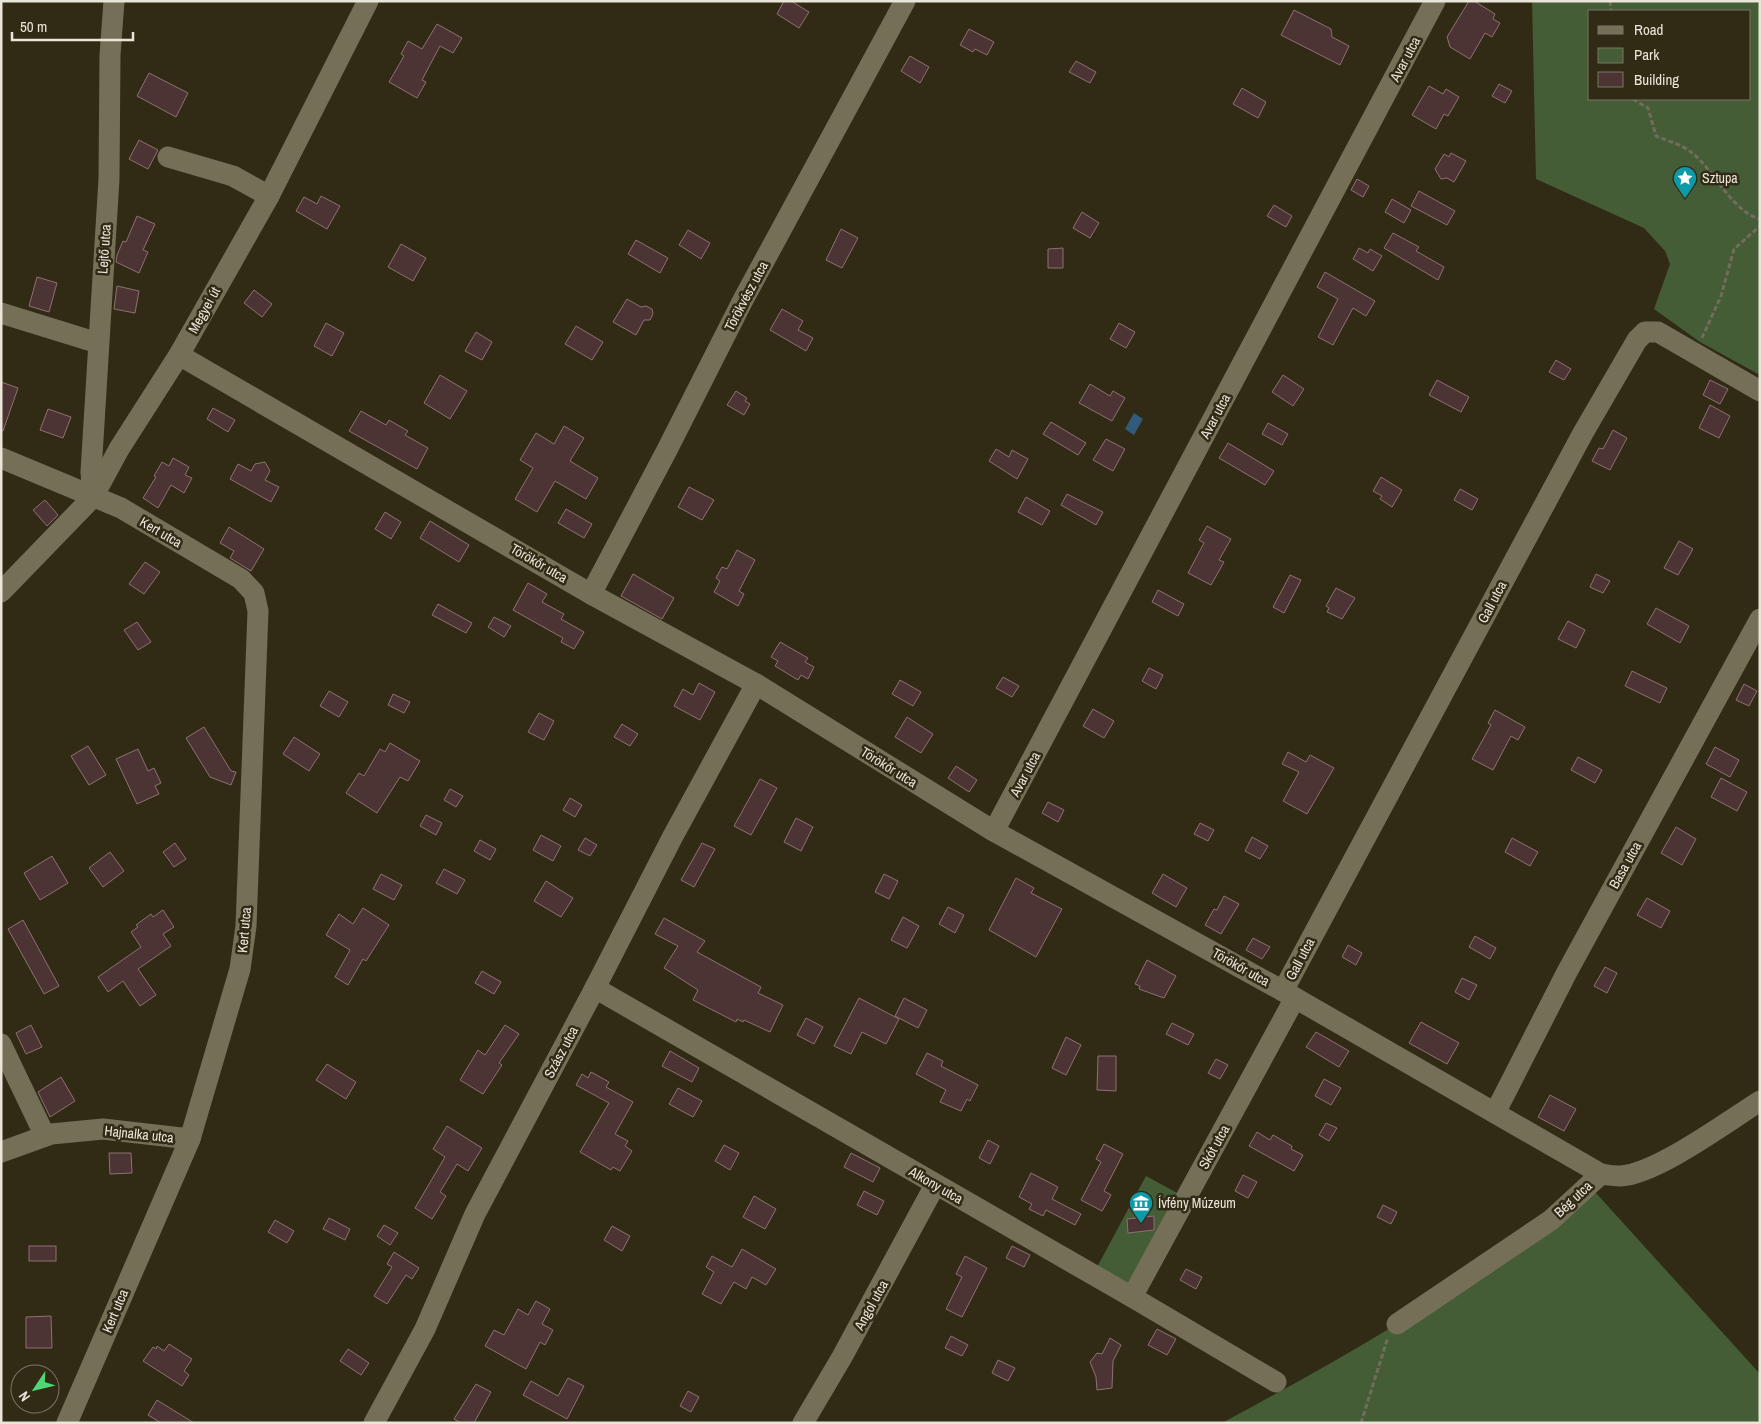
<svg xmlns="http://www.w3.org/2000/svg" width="1761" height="1424" viewBox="0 0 1761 1424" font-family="'Archivo Narrow',sans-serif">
  <rect width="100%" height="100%" fill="#312b16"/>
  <g fill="#445d37" fill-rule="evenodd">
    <path d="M 1532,1 L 1760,1 L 1760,375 L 1700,342 L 1654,309 L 1670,264 L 1665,251 L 1644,228 L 1536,179 ZM 1590,11 L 1750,11 L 1750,99 L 1590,99 Z"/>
    <polygon points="1146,1176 1181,1195 1126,1286 1096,1269"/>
    <path d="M 1596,1193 L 1760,1374 L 1760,1423 L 1222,1423 C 1281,1391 1340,1359 1397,1324 C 1464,1282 1527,1234 1596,1193 Z"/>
  </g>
  <polygon fill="#315b7a" points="1134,413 1143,419 1134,435 1125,429"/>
  <g fill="#4d3434" stroke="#8d7170">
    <polygon points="784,1 791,1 809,12 799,28 777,14"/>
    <polygon points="1469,1 1474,1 1495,14 1493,19 1500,23 1492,37 1485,33 1470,59 1450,47 1447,37"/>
    <polygon points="1294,10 1331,29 1332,37 1349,46 1340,65 1281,35"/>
    <polygon points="437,24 462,38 453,53 440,46 422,80 426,82 417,98 389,82 404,56 401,54 408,41 422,49"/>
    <polygon points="969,29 994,42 987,55 975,49 973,52 960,45"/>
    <polygon points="910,56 929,67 920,83 901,71"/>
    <polygon points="1076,61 1096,72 1090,83 1069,72"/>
    <polygon points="149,73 188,93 176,117 137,96"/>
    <polygon points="1499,84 1512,91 1505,103 1492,96"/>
    <polygon points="1429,86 1443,94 1446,89 1459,97 1448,116 1444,114 1436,129 1412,115"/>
    <polygon points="1242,88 1266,102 1258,118 1233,104"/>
    <polygon points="139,140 158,150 148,169 129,159"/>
    <polygon points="1451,153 1466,161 1454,182 1447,178 1441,179 1435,169 1444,154 1449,157"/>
    <polygon points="1357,179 1369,186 1363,197 1351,190"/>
    <polygon points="1419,191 1455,211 1447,225 1411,206"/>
    <polygon points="321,196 340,206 327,229 296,211 304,197 317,204"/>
    <polygon points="1392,199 1411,210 1404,223 1385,212"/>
    <polygon points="1274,205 1292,216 1286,227 1267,216"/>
    <polygon points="1082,212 1099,223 1090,238 1073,228"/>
    <polygon points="137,216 155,224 143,250 148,252 139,273 116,262 117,255 123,241 126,242"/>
    <polygon points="841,229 858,238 842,268 826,260"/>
    <polygon points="688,230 710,243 701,259 679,245"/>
    <polygon points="1393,233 1419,247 1416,251 1444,267 1438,280 1384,248"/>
    <polygon points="636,240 668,258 660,273 628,254"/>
    <polygon points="401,244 426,258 413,281 388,267"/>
    <polygon points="1063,248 1063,268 1048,268 1048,249"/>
    <polygon points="1359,248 1368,253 1370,249 1382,256 1373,271 1353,259"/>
    <polygon points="1325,272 1375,301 1366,316 1353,308 1333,345 1318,337 1338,299 1317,287"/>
    <polygon points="37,277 57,283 49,312 29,306"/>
    <polygon points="117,286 139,291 135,313 114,309"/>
    <polygon points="254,290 272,304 262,317 244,303"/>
    <polygon points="627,299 641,307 646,306 652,309 653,314 650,320 644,320 636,335 613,322"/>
    <polygon points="782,309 803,321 798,330 813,338 806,351 770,330"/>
    <polygon points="326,323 344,333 332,356 314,346"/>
    <polygon points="1119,323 1135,332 1126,348 1110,339"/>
    <polygon points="576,326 603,342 592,360 565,344"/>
    <polygon points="476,332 492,342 482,360 465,351"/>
    <polygon points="1556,360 1571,369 1564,380 1549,372"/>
    <polygon points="440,375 467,391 450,419 424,403"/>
    <polygon points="1283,375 1304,389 1293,406 1272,392"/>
    <polygon points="1437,380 1469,397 1461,412 1429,395"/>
    <polygon points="1710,380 1728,389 1720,404 1703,395"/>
    <polygon points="1,382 18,388 3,431 1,430"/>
    <polygon points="1090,384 1110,396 1113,391 1125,398 1112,421 1079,403"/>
    <polygon points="736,391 747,398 745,401 750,404 744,415 727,405"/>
    <polygon points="1710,405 1730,416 1719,438 1699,428"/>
    <polygon points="213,408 235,420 228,432 207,419"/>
    <polygon points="48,409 71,417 63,438 40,430"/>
    <polygon points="361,411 386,425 389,420 408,431 405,435 428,448 417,469 349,431"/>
    <polygon points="1051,422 1086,443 1078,455 1043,434"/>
    <polygon points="1268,423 1288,434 1282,445 1262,434"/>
    <polygon points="564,426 584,438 570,461 598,478 586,499 555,481 537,512 515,499 533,468 520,460 536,433 554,444"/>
    <polygon points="1613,430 1627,438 1610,470 1592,461 1599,448 1603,449"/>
    <polygon points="1106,439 1125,449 1113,471 1093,460"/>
    <polygon points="1228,443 1274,471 1265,485 1219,458"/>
    <polygon points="996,449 1009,457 1012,450 1028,459 1017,479 989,461"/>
    <polygon points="173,458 189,467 185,475 192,478 184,493 171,485 158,508 143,498 156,477 154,476 162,462 169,466"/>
    <polygon points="265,462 270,471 265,480 279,487 271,502 230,479 238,464 251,471 255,464"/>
    <polygon points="1381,477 1402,490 1392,507 1380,499 1382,496 1373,491"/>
    <polygon points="689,487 714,500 702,520 678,507"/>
    <polygon points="1460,489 1478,499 1472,510 1454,500"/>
    <polygon points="1067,494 1103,512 1096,525 1061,505"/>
    <polygon points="1026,497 1050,511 1042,525 1018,512"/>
    <polygon points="45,500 58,515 47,526 33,510"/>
    <polygon points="566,509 592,524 584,538 558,523"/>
    <polygon points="385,512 401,522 391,539 375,529"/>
    <polygon points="430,521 469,545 459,562 420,538"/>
    <polygon points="1207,526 1231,539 1219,560 1224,562 1211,585 1188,573 1204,543 1199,540"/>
    <polygon points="229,527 264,549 251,571 230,558 234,551 220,543"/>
    <polygon points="1679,541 1693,549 1678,575 1664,568"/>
    <polygon points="737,550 755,560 739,591 744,594 738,606 714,592 720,581 716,578 722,567 727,569"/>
    <polygon points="145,562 160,572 144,594 129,584"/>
    <polygon points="633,574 674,598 662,619 621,596"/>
    <polygon points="1596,574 1610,581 1603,593 1590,587"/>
    <polygon points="1290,575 1301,580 1284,613 1273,607"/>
    <polygon points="528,583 547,594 542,602 564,614 561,619 584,632 574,649 561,642 563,638 513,610"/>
    <polygon points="1336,588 1355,598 1342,619 1327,612 1329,608 1326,606"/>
    <polygon points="1158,590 1184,604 1178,616 1152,602"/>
    <polygon points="438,604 472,623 466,633 432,615"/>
    <polygon points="1656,608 1689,626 1680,643 1647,624"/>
    <polygon points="494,617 511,626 504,637 488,627"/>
    <polygon points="1568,621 1585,630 1576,648 1558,639"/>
    <polygon points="137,622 151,642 138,650 124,630"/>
    <polygon points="780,642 808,658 805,662 814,667 808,679 801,675 798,680 775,666 778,661 771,657"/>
    <polygon points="1149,668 1163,675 1156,689 1142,681"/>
    <polygon points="1632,671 1667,688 1660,703 1625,686"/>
    <polygon points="1003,677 1019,686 1012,697 996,688"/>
    <polygon points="900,680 921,692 913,706 892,694"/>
    <polygon points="699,683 715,692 700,720 674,706 683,689 693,695"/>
    <polygon points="1744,684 1757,691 1749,706 1736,700"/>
    <polygon points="329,691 348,702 339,717 320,706"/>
    <polygon points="393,694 410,702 404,713 388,705"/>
    <polygon points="1093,709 1114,721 1104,738 1083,726"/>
    <polygon points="1495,710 1525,727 1518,740 1511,736 1493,770 1472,759 1491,725 1488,723"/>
    <polygon points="539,713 554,721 544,740 528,732"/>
    <polygon points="907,717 933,734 921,753 895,737"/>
    <polygon points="622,724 638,734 630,746 614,737"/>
    <polygon points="204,727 231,771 236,772 231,785 210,777 186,738"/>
    <polygon points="294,737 320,754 309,771 283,754"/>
    <polygon points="390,743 420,761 408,781 400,777 377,813 346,793 359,773 364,776 380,749 385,752"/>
    <polygon points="88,746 106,775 89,785 71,756"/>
    <polygon points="1715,747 1739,760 1730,777 1706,764"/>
    <polygon points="138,749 148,771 154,768 161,783 155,786 159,794 137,804 116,759"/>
    <polygon points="1288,752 1306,762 1310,755 1334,768 1307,814 1283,801 1299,772 1282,764"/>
    <polygon points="1578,757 1602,770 1595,783 1571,770"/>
    <polygon points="956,766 977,780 969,792 948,778"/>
    <polygon points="1721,778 1747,792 1737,811 1711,797"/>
    <polygon points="760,779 777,788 751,835 734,826"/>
    <polygon points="450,789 463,796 456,807 444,800"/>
    <polygon points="570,798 582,805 575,817 563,810"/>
    <polygon points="1048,802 1064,810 1058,822 1042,813"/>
    <polygon points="426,815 442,823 436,835 420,826"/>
    <polygon points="796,818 813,827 801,851 784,842"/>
    <polygon points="1200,823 1214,830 1208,841 1194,834"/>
    <polygon points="1676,827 1696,839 1682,865 1661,853"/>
    <polygon points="541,835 561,846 553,861 533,850"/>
    <polygon points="1252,837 1268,846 1260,859 1245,851"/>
    <polygon points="585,838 597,845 590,856 578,850"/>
    <polygon points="1512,838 1538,852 1530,866 1505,852"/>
    <polygon points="480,840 496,849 490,860 474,851"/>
    <polygon points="175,843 186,859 174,867 163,852"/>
    <polygon points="702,843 715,849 694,887 681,880"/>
    <polygon points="110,852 124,871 103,887 89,868"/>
    <polygon points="52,856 68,883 40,900 24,873"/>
    <polygon points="444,869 465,880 457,894 436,883"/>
    <polygon points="381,874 402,885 394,900 373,889"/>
    <polygon points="884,874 898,881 889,899 875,892"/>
    <polygon points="1163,874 1187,888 1176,907 1152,893"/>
    <polygon points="1016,878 1034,888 1031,893 1062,909 1036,957 989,930"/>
    <polygon points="546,881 573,898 561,917 534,901"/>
    <polygon points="1224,896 1239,904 1221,934 1205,925 1214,909 1217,910"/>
    <polygon points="1647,898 1670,911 1661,928 1637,915"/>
    <polygon points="948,907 964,915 955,933 939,924"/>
    <polygon points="363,908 389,925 366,961 363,959 348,985 335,977 350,950 326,935 339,914 353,924"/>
    <polygon points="163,910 174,927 163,934 171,946 138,969 156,995 140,1006 123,981 108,992 98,977 141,947 131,932 138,927 136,925 151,914 153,917"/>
    <polygon points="903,917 919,926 907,948 891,940"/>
    <polygon points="664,918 705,941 697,952 761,987 758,993 783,1005 770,1032 744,1020 743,1022 737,1019 736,1022 693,1000 698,990 664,968 678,946 655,934"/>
    <polygon points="23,920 59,986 44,994 8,929"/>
    <polygon points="1475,936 1496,948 1490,959 1469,947"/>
    <polygon points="1253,938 1270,947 1262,959 1246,950"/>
    <polygon points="1348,945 1362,953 1356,965 1342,957"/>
    <polygon points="1147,960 1176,976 1164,998 1139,989 1140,986 1135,984"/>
    <polygon points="1605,967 1617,973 1607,993 1594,986"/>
    <polygon points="482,971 501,982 494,994 475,983"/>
    <polygon points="1462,978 1477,985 1469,1000 1455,992"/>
    <polygon points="859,998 899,1019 886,1044 862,1032 851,1054 834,1046"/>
    <polygon points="904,998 927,1010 918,1028 895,1016"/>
    <polygon points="806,1018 823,1027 814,1044 797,1035"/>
    <polygon points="1421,1022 1459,1043 1447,1064 1409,1043"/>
    <polygon points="1172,1023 1194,1034 1188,1045 1166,1034"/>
    <polygon points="31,1025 42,1047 26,1054 16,1033"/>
    <polygon points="505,1025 519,1034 499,1063 502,1065 483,1094 460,1080 478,1050 485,1055"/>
    <polygon points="1316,1032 1349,1051 1339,1067 1306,1047"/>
    <polygon points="1066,1037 1081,1045 1066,1075 1052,1068"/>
    <polygon points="670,1051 699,1068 692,1082 662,1066"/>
    <polygon points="927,1053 943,1061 941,1066 978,1085 970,1101 967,1099 961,1111 940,1102 946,1090 916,1074"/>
    <polygon points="1098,1056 1116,1056 1116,1091 1097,1090"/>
    <polygon points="1216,1059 1228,1065 1220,1079 1208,1073"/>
    <polygon points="327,1064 356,1082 346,1099 316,1080"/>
    <polygon points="591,1072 609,1082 606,1087 633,1102 615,1134 628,1141 625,1146 632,1151 620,1171 613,1167 611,1170 580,1152 609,1103 576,1085 582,1074 588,1078"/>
    <polygon points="61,1077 75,1101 50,1117 38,1092"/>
    <polygon points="1324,1079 1341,1088 1331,1105 1315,1096"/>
    <polygon points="678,1088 702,1101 693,1117 669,1104"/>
    <polygon points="1550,1095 1576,1109 1564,1131 1538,1117"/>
    <polygon points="1326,1123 1337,1128 1329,1141 1319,1135"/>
    <polygon points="447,1126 482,1148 468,1171 457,1164 440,1192 446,1196 432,1219 415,1208 445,1157 433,1149"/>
    <polygon points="1257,1132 1270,1140 1273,1135 1292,1146 1291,1149 1303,1155 1294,1171 1249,1146"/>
    <polygon points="988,1140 999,1146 990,1164 979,1158"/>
    <polygon points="1104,1144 1123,1154 1104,1191 1111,1195 1102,1211 1081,1200 1101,1162 1096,1159"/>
    <polygon points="724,1145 739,1153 730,1170 715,1161"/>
    <polygon points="109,1153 131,1153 132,1173 110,1174"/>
    <polygon points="851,1153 880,1168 873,1182 844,1167"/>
    <polygon points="1031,1173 1058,1187 1052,1199 1081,1214 1075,1225 1046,1210 1043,1216 1029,1209 1032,1204 1019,1197"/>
    <polygon points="1243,1175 1257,1182 1248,1198 1235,1191"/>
    <polygon points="864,1191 884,1201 877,1215 857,1205"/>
    <polygon points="754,1196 776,1209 765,1229 743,1217"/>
    <polygon points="1383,1205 1397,1212 1391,1224 1377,1217"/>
    <polygon points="1154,1216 1154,1230 1128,1233 1127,1219"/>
    <polygon points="329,1218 350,1229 345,1240 323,1229"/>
    <polygon points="275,1220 294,1231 287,1243 268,1232"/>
    <polygon points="384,1225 398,1233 390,1245 377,1236"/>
    <polygon points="612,1226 630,1236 622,1251 604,1240"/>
    <rect x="29" y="1246" width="27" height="15"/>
    <polygon points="1012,1246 1030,1255 1024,1267 1006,1258"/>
    <polygon points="742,1249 776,1269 766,1285 752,1277 746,1289 734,1282 721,1304 702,1294 714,1272 706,1267 712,1256 732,1267"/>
    <polygon points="394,1252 419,1268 412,1279 406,1275 387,1304 374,1296 392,1267 387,1264"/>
    <polygon points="965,1256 987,1268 962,1317 946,1309 962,1277 956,1274"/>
    <polygon points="1186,1269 1202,1277 1196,1289 1180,1280"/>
    <polygon points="536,1301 550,1309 542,1324 553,1330 545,1345 540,1342 526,1369 485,1346 494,1330 504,1335 518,1309 528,1315"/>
    <polygon points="51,1316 52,1348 26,1348 26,1317"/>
    <polygon points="1157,1329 1176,1339 1167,1355 1148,1345"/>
    <polygon points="951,1336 968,1345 962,1356 945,1348"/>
    <polygon points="1110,1338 1121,1345 1113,1361 1112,1388 1097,1390 1096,1377 1090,1362 1097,1353 1102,1354"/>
    <polygon points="169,1344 192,1359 184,1371 189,1375 182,1386 143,1361 153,1347 156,1349 157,1346 164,1351"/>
    <polygon points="348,1349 369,1363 361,1375 340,1361"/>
    <polygon points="998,1360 1015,1368 1008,1381 992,1373"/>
    <polygon points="568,1378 584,1386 567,1419 523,1395 531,1381 558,1396"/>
    <polygon points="476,1384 491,1392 474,1423 461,1423 454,1419"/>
    <polygon points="688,1391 699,1397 691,1412 680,1406"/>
    <polygon points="157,1400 194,1423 161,1423 148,1415"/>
  </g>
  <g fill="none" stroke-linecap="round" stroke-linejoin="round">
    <g stroke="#726d5b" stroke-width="3" stroke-dasharray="5 2.5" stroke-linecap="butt">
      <polyline points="1610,1 1611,11"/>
      <path d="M 1633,99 L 1648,108 L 1656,136 C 1667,141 1681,144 1691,152 C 1714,169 1731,211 1760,219"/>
      <polyline points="1702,338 1721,296 1734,249 1760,226"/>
      <polyline points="1361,1423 1388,1337"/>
    </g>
    <g stroke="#766f58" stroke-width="21">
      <polyline points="168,157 233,176 269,196"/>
      <polyline points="1,313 98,343"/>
      <polyline points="179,355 591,594 756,684 992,830 1283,991 1601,1174"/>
      <polyline points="1,458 121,508 241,579 254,593 258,611 246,926 240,969 190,1139 67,1423"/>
      <polyline points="93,497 91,472 109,179 110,55 114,1"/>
      <polyline points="1,592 93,497 119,449 179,355 269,196 368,1"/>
      <polyline points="591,594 667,450 743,300 905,1"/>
      <polyline points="994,831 1435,1"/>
      <polyline points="595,988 1132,1297 1276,1382"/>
      <polyline points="1283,991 1583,433 1637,340 1645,332 1658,332 1760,391"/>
      <polyline points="1,1044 45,1136"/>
      <polyline points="1495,1113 1567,972 1760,619"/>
      <polyline points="1,1152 51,1134 103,1129 190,1139"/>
      <polyline points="1132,1297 1295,998"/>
      <path d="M 1397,1324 L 1551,1220 L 1601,1174 C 1607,1175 1614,1176 1620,1176 C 1655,1175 1727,1122 1760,1101"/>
      <polyline points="374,1423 425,1329 475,1214 595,988 673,836 756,684"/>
      <polyline points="803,1423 842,1357 935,1185"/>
    </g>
  </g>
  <defs>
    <g id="sight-pin" transform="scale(1.25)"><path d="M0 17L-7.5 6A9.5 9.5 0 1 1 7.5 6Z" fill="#0f9aa8" stroke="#312b16"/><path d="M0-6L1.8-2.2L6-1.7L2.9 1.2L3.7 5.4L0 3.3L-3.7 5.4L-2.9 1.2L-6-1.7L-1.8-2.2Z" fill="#fff"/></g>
    <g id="museum-pin" transform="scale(1.25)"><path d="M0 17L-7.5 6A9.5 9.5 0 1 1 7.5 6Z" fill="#0f9aa8" stroke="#312b16"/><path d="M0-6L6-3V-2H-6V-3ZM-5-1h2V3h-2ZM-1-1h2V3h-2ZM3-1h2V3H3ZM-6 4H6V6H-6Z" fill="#fff"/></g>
  </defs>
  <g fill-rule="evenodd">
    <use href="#sight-pin" x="1685" y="178"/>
    <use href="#museum-pin" x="1141" y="1203"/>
  </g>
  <g text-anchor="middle" stroke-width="5" stroke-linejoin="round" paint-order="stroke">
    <g font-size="14" fill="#e9e5d8" stroke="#312b16">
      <text transform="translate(1405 59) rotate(-62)" y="5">Avar utca</text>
      <text transform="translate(104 249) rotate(-86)" y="5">Lejtő utca</text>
      <text transform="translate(746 296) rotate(-62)" y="5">Törökvész utca</text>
      <text transform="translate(204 310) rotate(-61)" y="5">Megyei út</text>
      <text transform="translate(1215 416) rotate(-62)" y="5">Avar utca</text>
      <text transform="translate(161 532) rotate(30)" y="5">Kert utca</text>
      <text transform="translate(539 563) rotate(30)" y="5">Törökőr utca</text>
      <text transform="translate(1492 602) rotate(-62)" y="5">Gall utca</text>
      <text transform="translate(889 767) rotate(32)" y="5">Törökőr utca</text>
      <text transform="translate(1025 774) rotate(-62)" y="5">Avar utca</text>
      <text transform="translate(1625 865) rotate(-61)" y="5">Basa utca</text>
      <text transform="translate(244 930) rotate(-85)" y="5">Kert utca</text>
      <text transform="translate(1300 959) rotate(-62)" y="5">Gall utca</text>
      <text transform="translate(1241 967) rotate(29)" y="5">Törökőr utca</text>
      <text transform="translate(561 1052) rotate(-62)" y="5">Szász utca</text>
      <text transform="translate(139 1134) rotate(6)" y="5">Hajnalka utca</text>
      <text transform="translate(1214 1147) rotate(-61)" y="5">Skót utca</text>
      <text transform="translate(936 1185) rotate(30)" y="5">Alkony utca</text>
      <text transform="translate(1573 1199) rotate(-43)" y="5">Bég utca</text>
      <text transform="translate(871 1305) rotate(-61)" y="5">Angol utca</text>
      <text transform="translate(115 1311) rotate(-67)" y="5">Kert utca</text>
    </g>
    <g font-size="14" fill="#e9e5d8" stroke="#312b16" text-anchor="start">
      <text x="1702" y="183">Sztupa</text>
      <text x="1158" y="1208">Ívfény Múzeum</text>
    </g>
  </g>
  <rect width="1761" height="1424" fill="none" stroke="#e9e5d8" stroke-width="5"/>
  <rect x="1588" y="10" width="162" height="90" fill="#312b16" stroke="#7b7564"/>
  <rect x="1598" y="26" width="25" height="8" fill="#766f58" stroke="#7b7564"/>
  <text x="1634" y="35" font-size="15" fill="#e9e5d8">Road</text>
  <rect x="1598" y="48" width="25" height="15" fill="#445d37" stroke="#7b7564"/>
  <text x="1634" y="60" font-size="15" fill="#e9e5d8">Park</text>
  <rect x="1598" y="72" width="25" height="15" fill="#4d3434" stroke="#7b7564"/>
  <text x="1634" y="85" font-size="15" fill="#e9e5d8">Building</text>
  <g transform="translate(35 1389) rotate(235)"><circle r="24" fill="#312b16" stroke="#7b7564"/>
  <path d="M0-4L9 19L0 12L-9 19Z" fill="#4fd675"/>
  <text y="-8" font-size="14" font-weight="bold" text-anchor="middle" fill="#e9e5d8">N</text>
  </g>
  <path d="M12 32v8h121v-8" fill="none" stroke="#e9e5d8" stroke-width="2.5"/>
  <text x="20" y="32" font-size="15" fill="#e9e5d8" stroke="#312b16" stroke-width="4" paint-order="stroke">50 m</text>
</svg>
